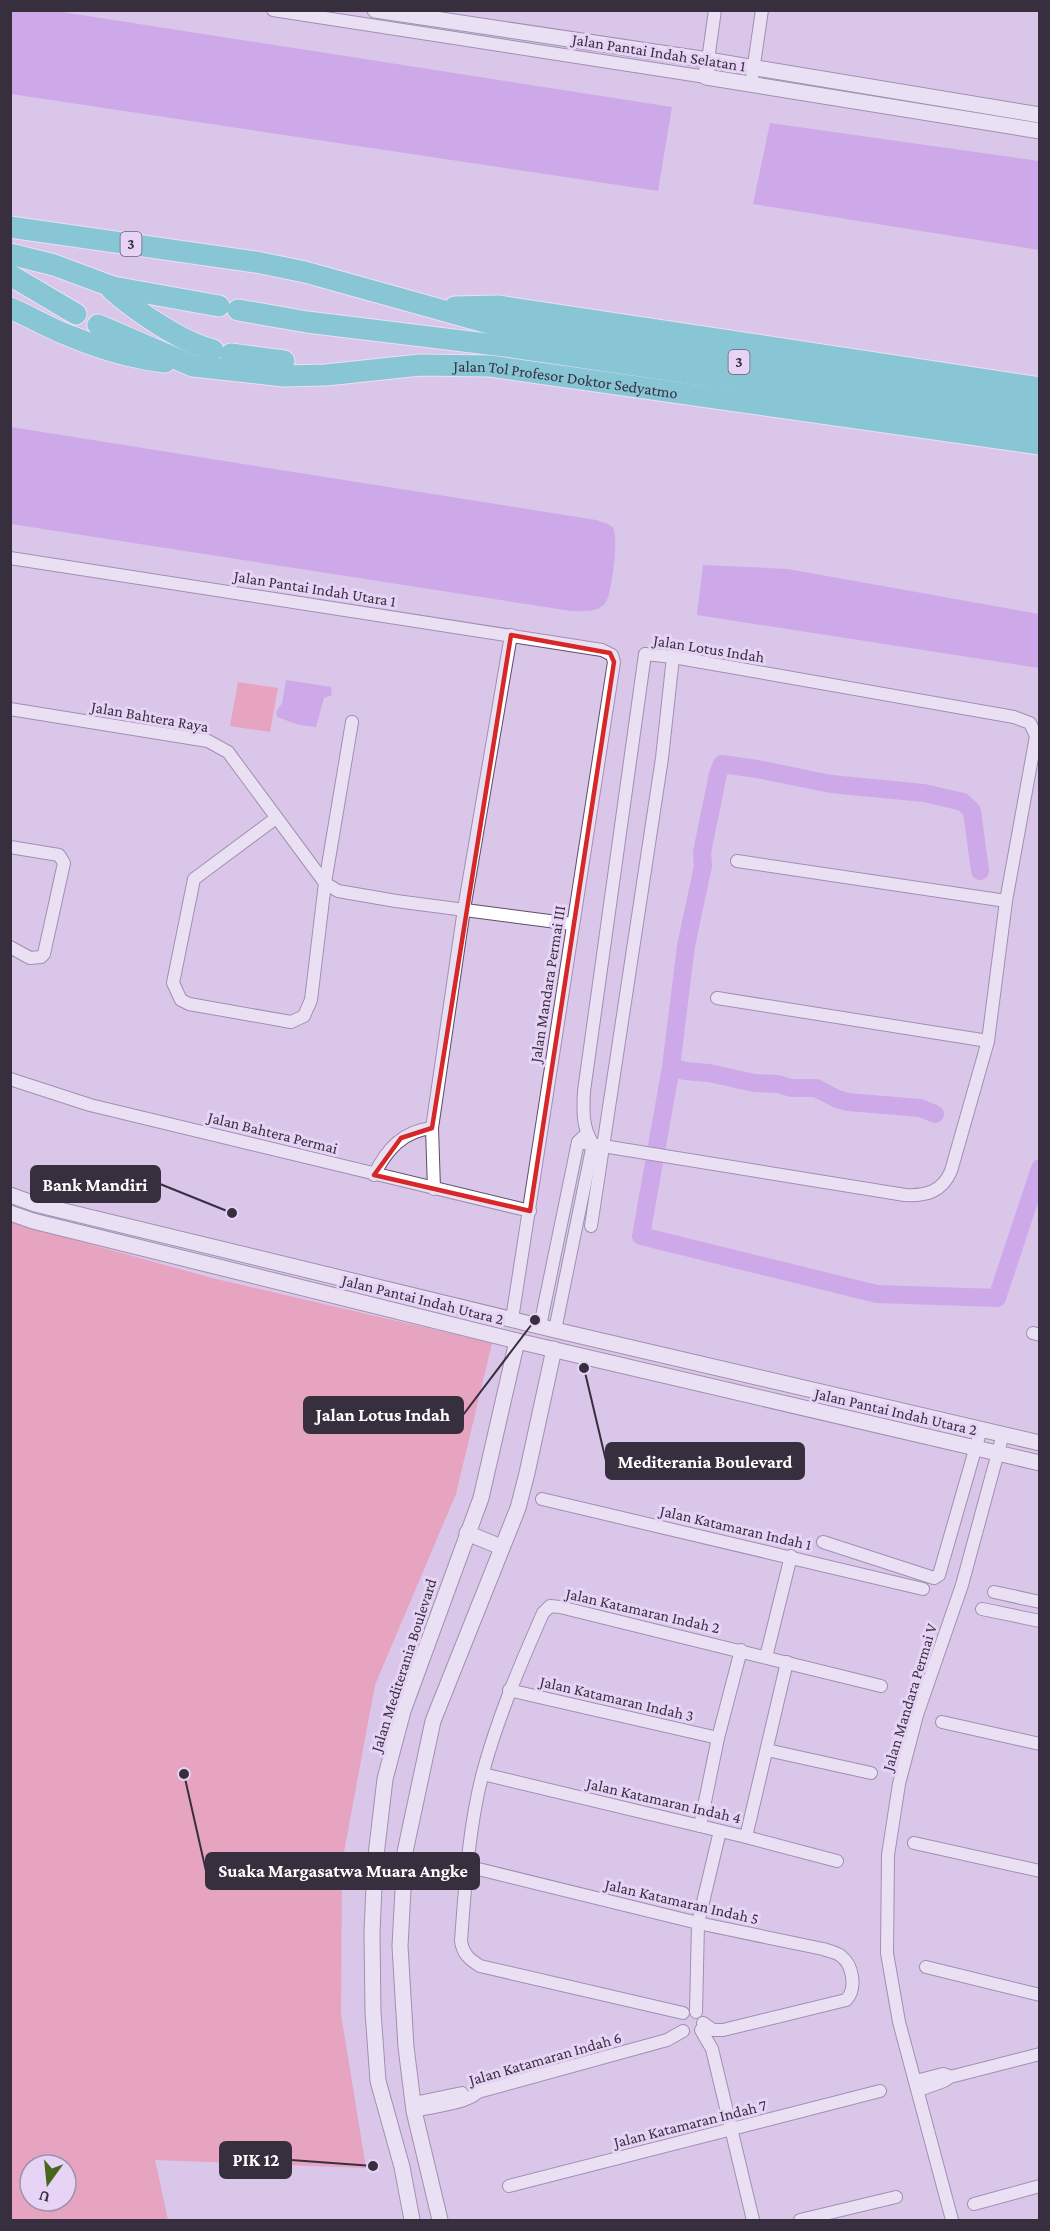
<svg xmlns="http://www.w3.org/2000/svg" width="1050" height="2231" viewBox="0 0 1050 2231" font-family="'Crimson Pro',serif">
  <rect width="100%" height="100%" fill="#d9c6e9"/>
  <g fill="#f57b91" fill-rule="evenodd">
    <polygon points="238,682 278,688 270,732 230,726"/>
    <path d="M 10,1222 L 212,1278 L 492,1343 L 456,1494 L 375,1685 L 342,1863 L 341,2014 L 366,2168 L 155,2160 L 168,2220 L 11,2220 ZM 30,2165 L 66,2165 L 66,2201 L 30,2201 Z"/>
  </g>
  <g fill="#c085ea">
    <polygon points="10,11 56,11 672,107 658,191 11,94"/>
    <polygon points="770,123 1039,161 1039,250 753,204"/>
    <path d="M 11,427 L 596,520 C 602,522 609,523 613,528 C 619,536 612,593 606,602 C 599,613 583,611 571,611 L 11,524 Z"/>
    <polygon points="703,565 788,569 1039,614 1039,668 697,615"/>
    <polygon points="286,680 331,687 332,695 324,698 316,727 299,725 277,717 276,712 282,703"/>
  </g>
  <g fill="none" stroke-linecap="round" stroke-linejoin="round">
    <g stroke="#c085ea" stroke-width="18">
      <polyline points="980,871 972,811 963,802 924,793 831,784 757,769 722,764 718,774 702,852 703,866 686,946 671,1067 641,1236 877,1294 997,1298 1040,1168"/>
      <polyline points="671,1067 685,1071 709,1073 754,1083 778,1084 791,1088 816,1088 837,1099 848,1102 920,1108 935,1114"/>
    </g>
    <g stroke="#5e4d6b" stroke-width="14">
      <g id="minor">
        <polyline points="273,10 706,77"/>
        <polyline points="708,60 715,10"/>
        <polyline points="751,85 762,10"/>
        <polyline points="10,558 602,650 612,655 614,662 512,1319"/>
        <polyline points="10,709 208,741 228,752 325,883 338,891 396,901 572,924"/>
        <polyline points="276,818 194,879 173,983 181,1000 189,1004 291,1022 304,1016 311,1000 325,883 352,722"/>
        <polyline points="10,847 59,855 64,863 44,954 41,957 30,958 10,947"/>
        <polyline points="737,861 1006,901"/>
        <polyline points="717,998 988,1041"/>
        <polyline points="10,1079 90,1105 530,1211"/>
        <path d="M 374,1175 C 387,1149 403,1131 432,1128"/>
        <polyline points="434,1189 432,1128 464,909 511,635"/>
        <polyline points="591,1226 662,758 673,657"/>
        <polyline points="540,1326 578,1142 583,1137"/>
        <path d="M 555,1330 L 593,1144 C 582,1128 583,1110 584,1091 L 645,654 L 673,657 L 1014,717 L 1030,723 L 1036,736 L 1006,901 L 988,1041 L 951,1171 C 942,1192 926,1196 905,1195 L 603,1146 L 578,1142"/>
        <polyline points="1033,1333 1040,1335"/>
        <polyline points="542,1499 923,1589"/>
        <polyline points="823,1542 934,1578 939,1575 981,1429"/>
        <polyline points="994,1592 1040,1602"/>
        <polyline points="982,1609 1040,1621"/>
        <polyline points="766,1657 791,1556"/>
        <polyline points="509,1690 718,1738"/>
        <polyline points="942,1722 1040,1744"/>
        <polyline points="767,1750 871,1773"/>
        <polyline points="483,1774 746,1837 837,1861"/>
        <polyline points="700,1826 718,1738 741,1650"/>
        <polyline points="746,1837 787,1662"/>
        <polyline points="914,1843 1040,1871"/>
        <path d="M 466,1866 L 698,1923 L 823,1949 C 829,1951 836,1952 841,1956 C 853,1965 857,1989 846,2000 L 723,2030 L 713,2030 L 703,2023"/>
        <polyline points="926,1967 1040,1995"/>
        <polyline points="696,2012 698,1923 720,1831"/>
        <path d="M 683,2013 L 480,1966 C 469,1959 463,1954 461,1941 C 465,1886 469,1825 483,1772 C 498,1717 520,1665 543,1613 L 550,1606 L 560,1607 L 881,1686"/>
        <polyline points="701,2030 712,2049 753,2220"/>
        <polyline points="916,2081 943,2074 949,2076"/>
        <polyline points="919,2090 944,2081 950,2077 1040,2054"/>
        <polyline points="414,2103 462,2093"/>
        <path d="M 414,2111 C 431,2107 465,2104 478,2092 L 667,2040 L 683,2031"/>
        <polyline points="509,2186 880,2091"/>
        <polyline points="974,2204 1040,2186"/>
        <polyline points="800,2220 896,2197"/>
        <polyline points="952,2220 899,2022 887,1953 888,1855 899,1784 917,1715 962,1585 1003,1434"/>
      </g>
    </g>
    <g stroke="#5e4d6b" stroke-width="17">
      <g id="tertiary">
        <polyline points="375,10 708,60 1040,115"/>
        <polyline points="708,60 706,77 1040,131"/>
        <polyline points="10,1195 35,1204 555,1330 1040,1443"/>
        <polyline points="10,1213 33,1221 517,1341 1040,1463"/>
        <polyline points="467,1533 501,1547"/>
        <polyline points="412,2220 402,2167 378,2081 373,2012 372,1932 375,1864 385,1779 403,1711 481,1498 517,1341"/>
        <polyline points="440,2220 414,2111 406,2047 400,1946 405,1852 433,1721 518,1508 527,1473 554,1349"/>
      </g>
    </g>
    <g stroke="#fff" stroke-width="23">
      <g id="motorway">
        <polyline points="10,227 256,262 305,272 488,323 523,330 1040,408"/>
        <polyline points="10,254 54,265 113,287 219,306"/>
        <polyline points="10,275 76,314"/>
        <path d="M 111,289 C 134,310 183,343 213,350"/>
        <polyline points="455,307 498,306 1040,388"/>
        <path d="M 10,308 C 31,317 49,328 70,336 C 101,349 132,358 165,362"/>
        <polyline points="238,310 307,322 512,347 1040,425"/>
        <path id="s1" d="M 98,325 L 193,366 L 230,370 L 284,376 L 326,375 L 420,365 L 490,366 L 1040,444"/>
        <polyline points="231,354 284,361"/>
      </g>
    </g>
    <use href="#minor" stroke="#fff" stroke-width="12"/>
    <use href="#tertiary" stroke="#fff" stroke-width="15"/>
    <use href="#motorway" stroke="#26c4bd" stroke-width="21"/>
  </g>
  <path d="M0 0H1050V2231H0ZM 511,635 L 610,653 L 614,662 L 530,1211 L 374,1175 L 401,1138 L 432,1128 Z" fill="#d9c6e9" fill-opacity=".55" fill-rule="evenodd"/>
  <path fill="none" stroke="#d62828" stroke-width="4.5" stroke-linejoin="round" d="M 511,635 L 610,653 L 614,662 L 530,1211 L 374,1175 L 401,1138 L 432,1128 Z"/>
  <g text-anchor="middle" stroke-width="6" stroke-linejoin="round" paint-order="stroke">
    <g fill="#e6d3f6" stroke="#6c6074" stroke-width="1.5">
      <rect x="120.5" y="232" width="21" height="24" rx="4.5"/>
      <rect x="728.5" y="350" width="21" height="24" rx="4.5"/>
    </g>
    <g font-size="15" font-weight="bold" fill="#372f3d">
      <text x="131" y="249">3</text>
      <text x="739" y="367">3</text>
    </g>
    <g font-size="16" fill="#372f3d" stroke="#e6d3f6">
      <text transform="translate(659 52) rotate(9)" y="6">Jalan Pantai Indah Selatan 1</text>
      <text dy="6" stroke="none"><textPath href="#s1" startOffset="478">Jalan Tol Profesor Doktor Sedyatmo</textPath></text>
      <text transform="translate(315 588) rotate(9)" y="6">Jalan Pantai Indah Utara 1</text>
      <text transform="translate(709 648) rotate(9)" y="6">Jalan Lotus Indah</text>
      <text transform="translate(150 716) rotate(10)" y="6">Jalan Bahtera Raya</text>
      <text transform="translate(547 984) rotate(-81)" y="6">Jalan Mandara Permai III</text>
      <text transform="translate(273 1132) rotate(14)" y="6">Jalan Bahtera Permai</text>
      <text transform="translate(423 1299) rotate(14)" y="6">Jalan Pantai Indah Utara 2</text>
      <text transform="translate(896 1411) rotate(13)" y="6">Jalan Pantai Indah Utara 2</text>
      <text transform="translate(736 1527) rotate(13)" y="6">Jalan Katamaran Indah 1</text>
      <text transform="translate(643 1610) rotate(13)" y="6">Jalan Katamaran Indah 2</text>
      <text transform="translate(403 1665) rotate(-72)" y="6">Jalan Mediterania Boulevard</text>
      <text transform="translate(909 1697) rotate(-73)" y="6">Jalan Mandara Permai V</text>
      <text transform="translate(617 1698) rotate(13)" y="6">Jalan Katamaran Indah 3</text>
      <text transform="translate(664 1800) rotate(13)" y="6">Jalan Katamaran Indah 4</text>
      <text transform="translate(682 1901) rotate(13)" y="6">Jalan Katamaran Indah 5</text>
      <text transform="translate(545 2058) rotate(-16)" y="6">Jalan Katamaran Indah 6</text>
      <text transform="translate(690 2123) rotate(-14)" y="6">Jalan Katamaran Indah 7</text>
    </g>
  </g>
  <path fill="none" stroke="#372f3d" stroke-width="2" d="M232 1213L160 1184M535 1320L463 1415M584 1368L606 1461M184 1774L206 1871M373 2166L291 2160"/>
  <g fill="#372f3d" stroke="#e6d3f6" stroke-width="2">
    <circle cx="232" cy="1213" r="6"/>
    <circle cx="535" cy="1320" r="6"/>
    <circle cx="584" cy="1368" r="6"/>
    <circle cx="184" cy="1774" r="6"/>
    <circle cx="373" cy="2166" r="6"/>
  </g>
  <g fill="#372f3d" stroke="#372f3d" stroke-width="2">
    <rect x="31" y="1166" width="129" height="36" rx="6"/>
    <rect x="304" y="1397" width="159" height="36" rx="6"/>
    <rect x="606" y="1443" width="198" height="36" rx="6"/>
    <rect x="206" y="1853" width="273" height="36" rx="6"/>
    <rect x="220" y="2142" width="71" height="36" rx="6"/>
  </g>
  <g font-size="18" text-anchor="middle" font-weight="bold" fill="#fff">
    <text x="95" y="1191">Bank Mandiri</text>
    <text x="383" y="1421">Jalan Lotus Indah</text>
    <text x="705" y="1468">Mediterania Boulevard</text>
    <text x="343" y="1877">Suaka Margasatwa Muara Angke</text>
    <text x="256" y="2166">PIK 12</text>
  </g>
  <rect width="1050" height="2231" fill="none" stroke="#372f3d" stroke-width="24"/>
  <g transform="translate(48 2183) rotate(195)"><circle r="28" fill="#e6d3f6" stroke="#a091ac" stroke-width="1.5"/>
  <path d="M0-4.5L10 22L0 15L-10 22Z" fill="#47671d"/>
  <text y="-9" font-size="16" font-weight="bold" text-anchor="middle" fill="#372f3d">U</text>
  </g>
</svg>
